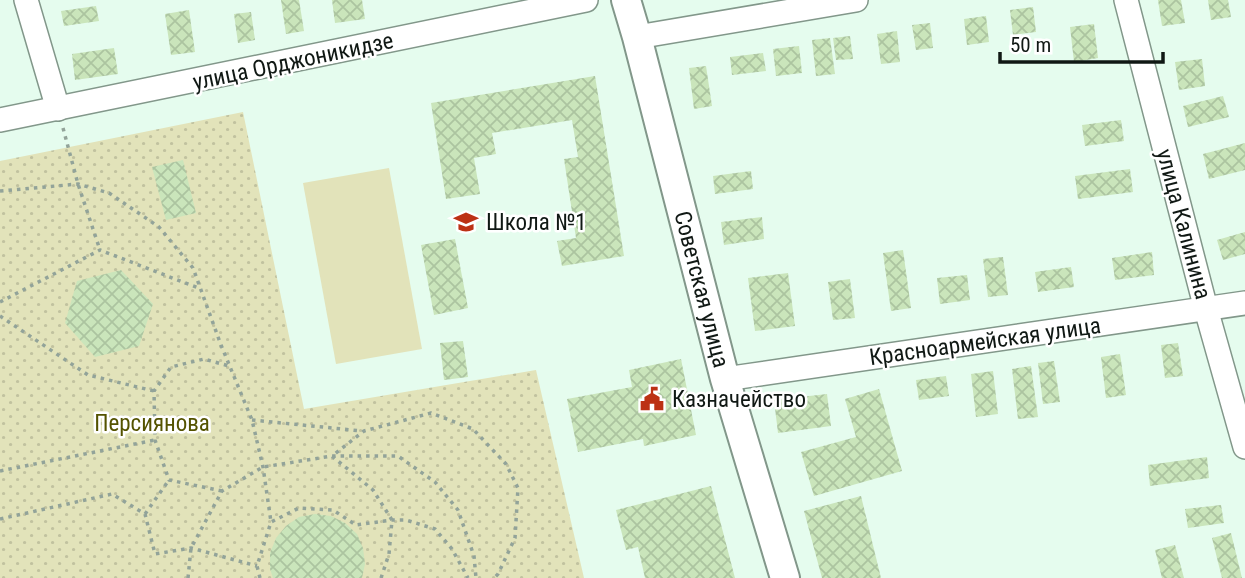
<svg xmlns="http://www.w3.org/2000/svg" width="1245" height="578" viewBox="0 0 1245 578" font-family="'Roboto Condensed',sans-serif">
  <defs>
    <pattern id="park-dots" width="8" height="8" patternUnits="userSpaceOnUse" patternTransform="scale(1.75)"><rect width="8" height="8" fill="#e2e3ba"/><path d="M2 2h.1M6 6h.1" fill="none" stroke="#c1c29f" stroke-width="1.8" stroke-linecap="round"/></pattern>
    <pattern id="building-cross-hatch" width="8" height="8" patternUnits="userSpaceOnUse" patternTransform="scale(1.75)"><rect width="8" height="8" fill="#cae5bb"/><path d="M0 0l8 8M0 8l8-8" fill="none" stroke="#acc4a0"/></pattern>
  </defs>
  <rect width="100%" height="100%" fill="#e5fcee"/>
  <polygon fill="url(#park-dots)" points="243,112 304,409 536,370 584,578 0,578 0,161"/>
  <polygon fill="#e2e3ba" points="389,168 422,349 336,364 303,183"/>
  <g fill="url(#building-cross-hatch)">
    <polygon points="281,0 299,0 304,31 286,34"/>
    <polygon points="332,0 362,0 365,19 335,23"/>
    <polygon points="1158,0 1181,0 1185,23 1162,26"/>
    <polygon points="1208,0 1228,0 1231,17 1211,20"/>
    <polygon points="96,6 99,21 64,26 61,11"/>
    <polygon points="1033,7 1036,32 1013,35 1010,10"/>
    <polygon points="189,10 195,52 171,55 165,14"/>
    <polygon points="251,12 255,40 238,43 234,14"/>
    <polygon points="986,16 989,42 967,45 964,19"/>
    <polygon points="930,23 933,48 916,50 912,25"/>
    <polygon points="1094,24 1098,58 1074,62 1070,27"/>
    <polygon points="897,31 900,62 881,64 877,34"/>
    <polygon points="850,36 853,59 836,60 833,38"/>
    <polygon points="830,38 835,74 816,76 812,40"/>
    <polygon points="799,46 802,73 776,76 773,49"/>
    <polygon points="114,48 118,74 75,80 72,54"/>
    <polygon points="763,53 766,71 732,75 730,57"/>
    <polygon points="1202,59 1205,86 1179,90 1175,62"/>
    <polygon points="706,66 712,106 694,109 689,68"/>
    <polygon points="595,76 624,256 562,266 557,241 576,238 564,159 578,157 572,120 492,133 496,154 474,158 480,194 446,199 431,103"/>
    <polygon points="1223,96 1229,117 1188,127 1183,106"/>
    <polygon points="1121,120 1124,141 1085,146 1082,125"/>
    <polygon points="1245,143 1245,170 1209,179 1203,154"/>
    <polygon points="183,160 196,213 166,220 152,167"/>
    <polygon points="1130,169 1133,192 1078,199 1075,176"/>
    <polygon points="751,171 753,189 715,194 713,176"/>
    <polygon points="762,217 764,239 724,245 721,222"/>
    <polygon points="1245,232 1245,254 1223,260 1217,240"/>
    <polygon points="455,239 468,308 434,315 421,245"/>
    <polygon points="903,250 911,308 891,311 883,253"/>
    <polygon points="1152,252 1154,275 1115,280 1112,258"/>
    <polygon points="1003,257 1008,295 988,297 983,259"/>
    <polygon points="1071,267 1074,287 1038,292 1035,272"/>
    <polygon points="121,270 153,304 139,346 95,357 65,323 77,281"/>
    <polygon points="788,273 795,326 755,331 748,278"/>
    <polygon points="967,275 970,300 940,304 937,278"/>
    <polygon points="850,279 855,318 833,320 828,282"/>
    <polygon points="463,341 468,377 444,380 440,343"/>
    <polygon points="1178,343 1183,376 1165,378 1161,345"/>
    <polygon points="1120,354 1126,395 1106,398 1101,357"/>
    <polygon points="681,359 696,435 644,446 643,439 578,452 567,399 632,387 629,370"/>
    <polygon points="1054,361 1060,402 1043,404 1038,363"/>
    <polygon points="1031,366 1038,417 1018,419 1012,369"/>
    <polygon points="993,371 998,414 976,417 971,374"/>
    <polygon points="946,376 949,396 919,400 916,380"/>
    <polygon points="879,389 902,471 814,496 801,452 856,437 845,399"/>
    <polygon points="827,394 831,426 778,433 774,400"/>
    <polygon points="1207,457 1209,478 1150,486 1148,465"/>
    <polygon points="711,486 735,578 645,578 638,547 626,550 616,510"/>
    <polygon points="861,496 881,578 822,578 804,511"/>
    <polygon points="1221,505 1224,523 1188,528 1185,509"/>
    <polygon points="315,514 331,516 345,523 357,534 363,548 365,564 362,578 273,578 270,569 270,553 276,538 286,526 299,517"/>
    <polygon points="1231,533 1242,578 1222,578 1212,538"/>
    <polygon points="1175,545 1184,578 1162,578 1155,550"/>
  </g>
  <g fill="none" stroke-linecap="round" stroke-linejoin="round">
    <g stroke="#82978a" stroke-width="26">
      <g id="minor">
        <polyline points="26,0 58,109"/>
        <polyline points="1126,0 1206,309 1245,447"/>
        <polyline points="637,37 856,0"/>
        <polyline points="0,120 586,0"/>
        <polyline points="725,379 1245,303"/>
      </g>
    </g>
    <g stroke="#82978a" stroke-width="32">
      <g id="tertiary">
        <path id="s1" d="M 626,0 L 637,37 L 725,379 L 785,578"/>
      </g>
    </g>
    <g stroke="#92a399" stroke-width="3.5" stroke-dasharray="3.5 5" stroke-linecap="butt">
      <polyline points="63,128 78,184 100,250"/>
      <polyline points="0,191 78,184 109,193 159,227 193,268 221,345 252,420 263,467 271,522"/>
      <polyline points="0,302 100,250 201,289"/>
      <polyline points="0,316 88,375 154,391"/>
      <polyline points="252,420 362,431"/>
      <polyline points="0,471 155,440"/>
      <polyline points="222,491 169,480 155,440 154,391 171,367 204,359 229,366"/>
      <polyline points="145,514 169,480"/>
      <polyline points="0,519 112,494 145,514 155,554 191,548 257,566"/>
      <polyline points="188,578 191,548 222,491 263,467 332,456 398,456 435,482 458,510 474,556 476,578"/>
      <polyline points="260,578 257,566 271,522 299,508 333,510 356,525 392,520 406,520 435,529 452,549 468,578"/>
      <polyline points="381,578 389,554 392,520 373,490 332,456 364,431 431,413 473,429 506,464 518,488 515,538 498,574 494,578"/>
    </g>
    <use href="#minor" stroke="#fff" stroke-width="23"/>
    <use href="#tertiary" stroke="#fff" stroke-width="28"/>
  </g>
  <defs>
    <g id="school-bare" transform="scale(1.89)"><path d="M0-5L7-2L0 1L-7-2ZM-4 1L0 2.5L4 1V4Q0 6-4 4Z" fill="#bc3114" stroke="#fff" stroke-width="2.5" paint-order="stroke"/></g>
    <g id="civic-bare" transform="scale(1.89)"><path d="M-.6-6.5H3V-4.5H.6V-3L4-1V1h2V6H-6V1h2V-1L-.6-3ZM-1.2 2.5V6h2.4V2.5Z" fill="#bc3114" stroke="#fff" stroke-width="2.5" paint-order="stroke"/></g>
  </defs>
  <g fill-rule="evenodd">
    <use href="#school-bare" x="466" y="222"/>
    <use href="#civic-bare" x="652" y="399"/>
  </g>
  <g text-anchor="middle" stroke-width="5" stroke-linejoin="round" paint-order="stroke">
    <g font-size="23" fill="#101814" stroke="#fff">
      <text transform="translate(293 61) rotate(-12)" y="8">улица Орджоникидзе</text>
      <text transform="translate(1184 224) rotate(75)" y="8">улица Калинина</text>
      <text dy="8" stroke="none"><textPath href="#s1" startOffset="299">Советская улица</textPath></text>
      <text transform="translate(985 341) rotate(-8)" y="8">Красноармейская улица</text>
    </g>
    <g font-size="23" fill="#101814" stroke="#fff" text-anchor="start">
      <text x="486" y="230">Школа №1</text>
      <text x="672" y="407">Казначейство</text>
    </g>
    <g font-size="23" fill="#545300" stroke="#fff">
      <text x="152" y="431">Персиянова</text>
    </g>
  </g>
  <path d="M1000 52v10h163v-10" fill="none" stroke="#101814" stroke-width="3.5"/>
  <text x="1010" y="52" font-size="21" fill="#101814" stroke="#ffffff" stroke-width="5" paint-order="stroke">50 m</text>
</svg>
